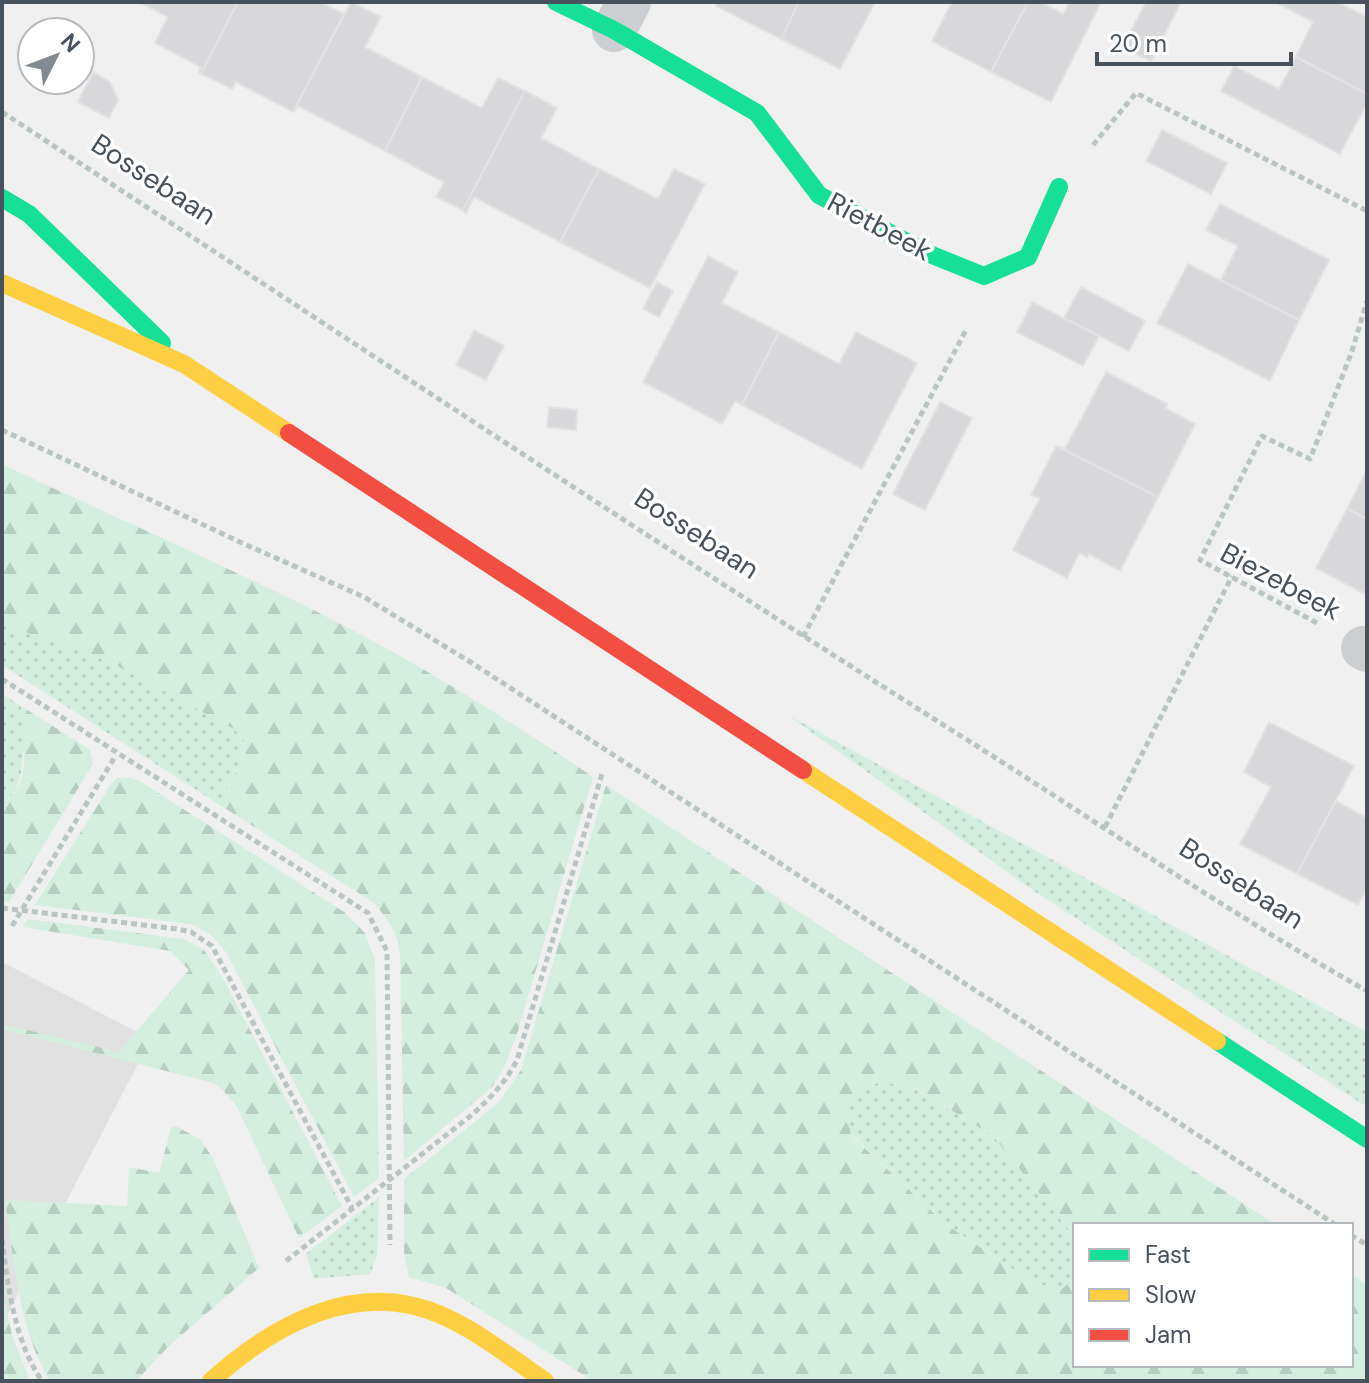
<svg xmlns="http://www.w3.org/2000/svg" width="1369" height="1383" viewBox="0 0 1369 1383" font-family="'DM Sans',sans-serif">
  <defs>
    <pattern id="grass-dots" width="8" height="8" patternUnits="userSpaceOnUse" patternTransform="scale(2)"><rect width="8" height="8" fill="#d4efe0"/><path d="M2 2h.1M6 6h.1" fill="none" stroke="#b7cfc3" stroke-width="1.8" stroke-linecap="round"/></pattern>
    <pattern id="forest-firs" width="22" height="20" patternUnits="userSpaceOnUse" patternTransform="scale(2)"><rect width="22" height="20" fill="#d4efe0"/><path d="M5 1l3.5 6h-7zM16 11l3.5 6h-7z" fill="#b7cfc3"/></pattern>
  </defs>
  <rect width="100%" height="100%" fill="#f0f0f0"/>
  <polygon fill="#e2e1e2" points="2,962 151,1039 2,1325"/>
  <g fill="url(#grass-dots)">
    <polygon points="2,626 57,641 114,664 234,729 245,742 240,765 218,804 2,665"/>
    <polygon points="2,694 21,706 24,745 21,774 16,791 2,805"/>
    <polygon points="786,714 1367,1032 1367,1107 1034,891"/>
    <polygon points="879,1082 912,1087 993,1136 1070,1231 1075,1249 1075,1277 1062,1289 1035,1284 944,1223 851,1134 847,1110 857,1094"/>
    <polygon points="379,1197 377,1256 370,1274 314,1279 306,1254"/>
  </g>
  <g fill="url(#forest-firs)">
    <path d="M 2,464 C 130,525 261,580 386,648 C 457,688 526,731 593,777 L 517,1034 L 504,1068 L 492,1087 L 404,1161 L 400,954 C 398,933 388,919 374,903 L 218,804 L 240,765 L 245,742 L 234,729 L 114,664 L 57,641 L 2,626 Z"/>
    <path d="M 21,706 L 86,747 L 90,751 L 93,764 L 9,902 L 2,901 L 2,805 C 6,801 13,796 16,791 C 31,767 20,732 21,706 Z"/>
    <polygon points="126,777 138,780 344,912 365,933 375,960 379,1178 354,1197 226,952 209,933 190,924 35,905 111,784 117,778"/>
    <polygon points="606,785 1276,1225 1075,1225 1075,1249 1070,1231 993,1136 913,1087 879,1082 857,1094 847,1110 851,1135 944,1223 1035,1284 1062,1289 1075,1277 1075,1365 1351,1365 1351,1274 1367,1285 1367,1381 593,1381 446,1288 409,1277 404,1252 404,1179 498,1103 521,1070"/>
    <polygon points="27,919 184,939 204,950 223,978 342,1206 299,1238 237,1107 223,1090 213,1083 2,1029 2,1024 119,1052 189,970 170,951 23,927"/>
    <path d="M 176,1126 L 201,1140 L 214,1160 L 259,1268 L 169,1346 L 136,1381 L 50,1381 C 18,1328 14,1260 5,1200 L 127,1206 L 129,1167 L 159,1173 L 171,1128 Z"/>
    <polygon points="2,1290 12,1335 30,1381 2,1381"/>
  </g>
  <g fill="#d8d8da" stroke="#e1e2e3" stroke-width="2">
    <polygon points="139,2 238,2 201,74 199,72 201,67 155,43 168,17"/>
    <polygon points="238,2 320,2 344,14 293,112 236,82 232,89 201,74"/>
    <polygon points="351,2 381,17 365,47 422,77 385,151 298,106 293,112"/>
    <polygon points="718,2 799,2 781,39 716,6"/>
    <polygon points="799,2 875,2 840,69 781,39"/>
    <polygon points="952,2 1028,2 991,72 932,41"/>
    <polygon points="1028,2 1041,2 1063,14 1070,2 1101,2 1051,102 991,72"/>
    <polygon points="1146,2 1181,2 1151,61 1122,47"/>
    <polygon points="1275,2 1337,2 1367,17 1367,94 1296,57 1313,22"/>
    <polygon points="1296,57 1367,94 1367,103 1340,154 1221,91 1234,66 1279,89"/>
    <polygon points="93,72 110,82 118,100 109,118 78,102"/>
    <polygon points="422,77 482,108 498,78 525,91 463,210 436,197 444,182 385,151"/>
    <polygon points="525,91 557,108 541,138 599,169 560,242 474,197 466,213 463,210"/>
    <polygon points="1162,130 1227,163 1211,194 1146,161"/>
    <polygon points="599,169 658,199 674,169 705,184 650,288 560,242"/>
    <polygon points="1220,204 1329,260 1299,320 1221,280 1238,246 1206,230"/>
    <polygon points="708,256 738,272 722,303 779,332 742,405 735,401 722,424 643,382"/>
    <polygon points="1188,264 1299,320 1270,381 1157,323"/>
    <polygon points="657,282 673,291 659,317 643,309"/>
    <polygon points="1081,287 1145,321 1129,351 1064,318"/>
    <polygon points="1032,302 1099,336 1083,366 1017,332"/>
    <polygon points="474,330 504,346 486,380 456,365"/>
    <polygon points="779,332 839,364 856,332 917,363 862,469 742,405"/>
    <polygon points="1106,372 1167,404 1165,408 1195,424 1158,497 1056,446 1065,449"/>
    <polygon points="940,402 972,418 925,510 893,494"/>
    <polygon points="549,407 577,410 576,430 547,427"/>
    <polygon points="1056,446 1158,497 1120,571 1089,554 1087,557 1079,553 1067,578 1013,550 1040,498 1031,495"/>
    <polygon points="1367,470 1367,519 1347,509"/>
    <polygon points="1347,509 1367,519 1367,595 1316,568"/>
    <polygon points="1269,722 1354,766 1297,874 1240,844 1271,787 1244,772"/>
    <polygon points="1336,801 1367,818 1367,888 1358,905 1297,874"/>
  </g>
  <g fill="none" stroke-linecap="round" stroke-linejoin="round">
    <g stroke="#b9c5c1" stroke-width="5" stroke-dasharray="6 4" stroke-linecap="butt">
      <path d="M 2,112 C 327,325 651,541 980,748 C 1109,830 1234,916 1367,991"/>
      <polyline points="1093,145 1136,93 1367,211"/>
      <polyline points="2,430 242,543 364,597 472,663 1336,1225"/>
      <polyline points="1317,623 1200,560 1262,436 1310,459 1351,354 1367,301"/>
      <polyline points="803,637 966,330"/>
      <polyline points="2,679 368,913 387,951 390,1245"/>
      <polyline points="1105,827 1232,576"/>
      <polyline points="2,908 177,929 191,932 212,946 352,1208"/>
      <polyline points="12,926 116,755"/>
      <polyline points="1351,1235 1367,1245"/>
      <path d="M 2,1239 C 8,1287 14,1340 42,1381"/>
      <path d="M 286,1261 L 473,1114 C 491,1097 506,1082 517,1060 L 602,774"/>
    </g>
    <g stroke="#cccfd1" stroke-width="44">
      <polyline points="614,30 629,2"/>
      <polyline points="1363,648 1367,650"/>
    </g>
    <g stroke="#16e098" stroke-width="18">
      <polyline points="556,2 614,30 757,113 819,195 927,253 984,276 1028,257 1059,187"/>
      <polyline points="2,198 29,214 162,343"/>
      <polyline points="1217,1041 1367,1139"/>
    </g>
    <g stroke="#ffcf43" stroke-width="18">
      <polyline points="2,283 184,364 289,433"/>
      <polyline points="803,770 1217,1041"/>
      <path d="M 211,1381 C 273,1325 356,1278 441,1315 C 478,1331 511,1358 545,1381"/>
    </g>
    <polyline stroke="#f24e42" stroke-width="18" points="289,433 803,770"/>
  </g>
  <g text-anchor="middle" stroke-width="7" stroke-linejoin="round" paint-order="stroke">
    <g font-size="28" fill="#47525c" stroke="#fff">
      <text transform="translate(154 179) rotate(33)" y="10">Bossebaan</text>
      <text transform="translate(880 226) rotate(28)" y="10">Rietbeek</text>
      <text transform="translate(697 533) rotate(33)" y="10">Bossebaan</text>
      <text transform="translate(1281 581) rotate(28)" y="10">Biezebeek</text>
      <text transform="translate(1242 883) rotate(33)" y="10">Bossebaan</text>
    </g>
  </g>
  <rect width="1369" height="1383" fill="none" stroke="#47525c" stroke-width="8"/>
  <rect x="1073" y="1223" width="280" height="144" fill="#ffffff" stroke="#b5babe" stroke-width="2"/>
  <rect x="1089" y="1249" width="40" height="12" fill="#16e098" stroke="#b5babe" stroke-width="2"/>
  <text x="1145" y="1263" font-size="24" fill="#47525c">Fast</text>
  <rect x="1089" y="1289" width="40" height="12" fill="#ffcf43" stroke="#b5babe" stroke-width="2"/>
  <text x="1145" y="1303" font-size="24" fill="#47525c">Slow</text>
  <rect x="1089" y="1329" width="40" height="12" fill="#f24e42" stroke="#b5babe" stroke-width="2"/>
  <text x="1145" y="1343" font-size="24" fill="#47525c">Jam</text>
  <g transform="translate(56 56) rotate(48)"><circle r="38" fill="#ffffff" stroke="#b5babe" stroke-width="2"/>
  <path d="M0-6L14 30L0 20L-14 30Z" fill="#828990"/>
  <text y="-12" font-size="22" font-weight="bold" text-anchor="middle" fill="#47525c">N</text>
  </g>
  <path d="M1097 52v12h194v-12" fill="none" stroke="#47525c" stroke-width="4"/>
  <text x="1109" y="52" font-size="24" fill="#47525c" stroke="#ffffff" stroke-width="6" paint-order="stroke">20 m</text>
</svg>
